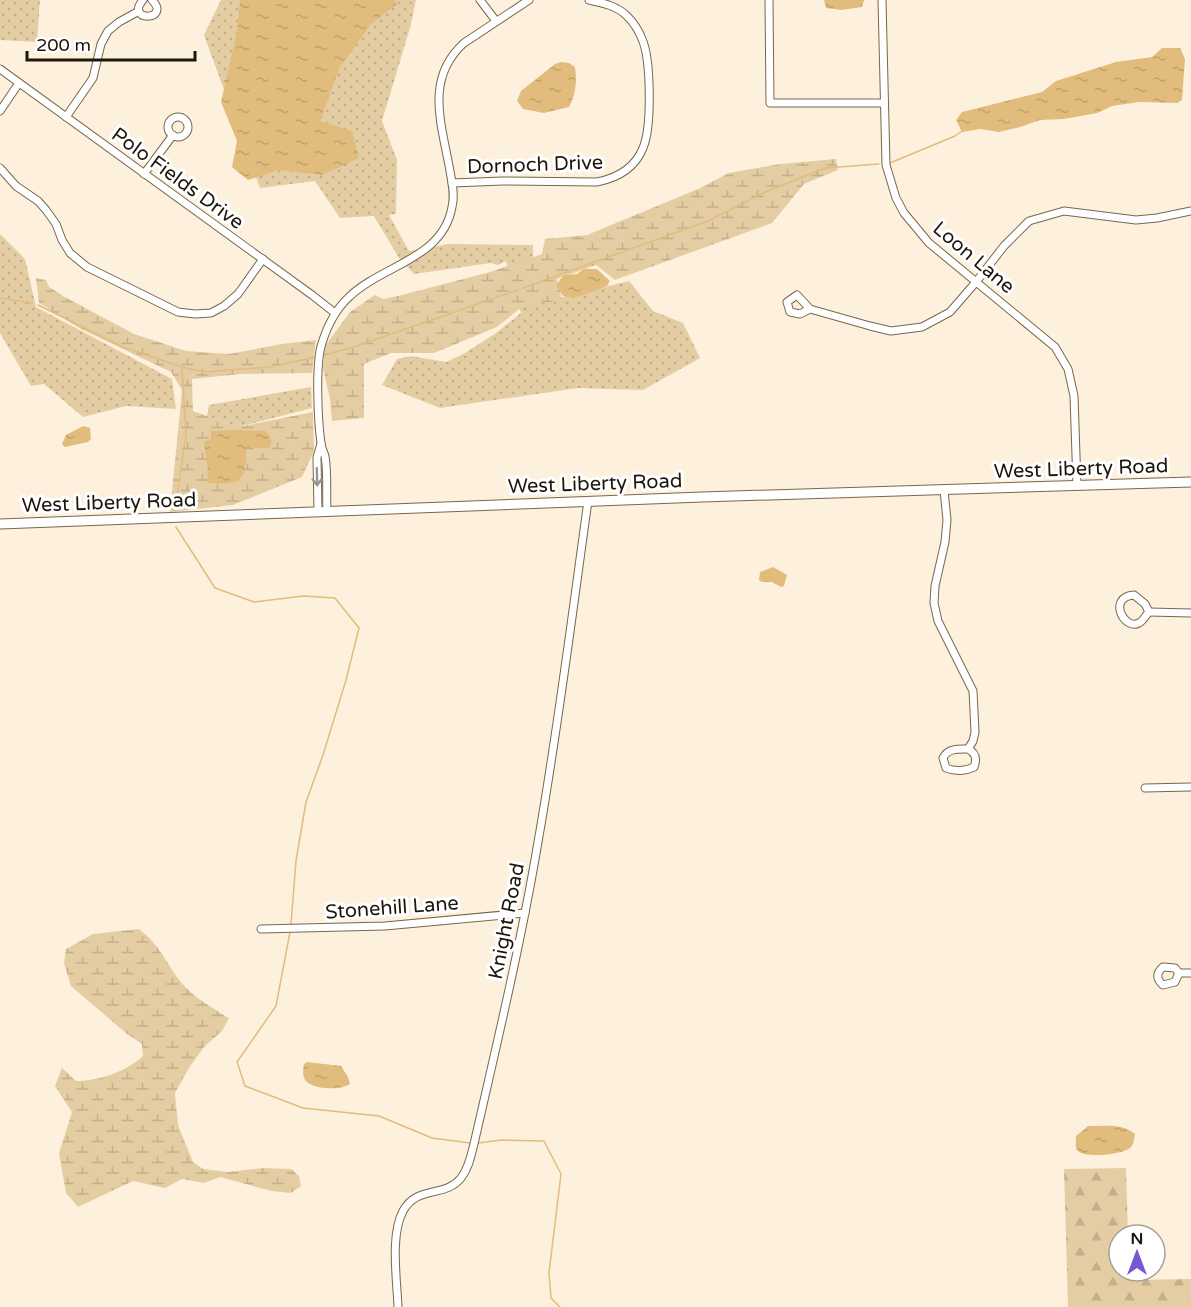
<svg xmlns="http://www.w3.org/2000/svg" width="1191" height="1307" viewBox="0 0 1191 1307" font-family="'Varela Round',sans-serif">
  <defs>
    <pattern id="grass-dots" width="8" height="8" patternUnits="userSpaceOnUse" patternTransform="scale(1.5)"><rect width="8" height="8" fill="#e5cda3"/><path d="M2 2h.1M6 6h.1" fill="none" stroke="#c4af8b" stroke-width="1.8" stroke-linecap="round"/></pattern>
    <pattern id="forest-firs" width="22" height="20" patternUnits="userSpaceOnUse" patternTransform="scale(1.5)"><rect width="22" height="20" fill="#e5cda3"/><path d="M5 1l3.5 6h-7zM16 11l3.5 6h-7z" fill="#c4af8b"/></pattern>
    <pattern id="wetland-marsh" width="20" height="14" patternUnits="userSpaceOnUse" patternTransform="scale(1.5)"><rect width="20" height="14" fill="#e5cda3"/><path d="M1 5h8M5 5V1M11 12h8M15 12V8" fill="none" stroke="#c4af8b"/></pattern>
    <pattern id="water-ripples" width="26" height="14" patternUnits="userSpaceOnUse" patternTransform="scale(1.5)"><rect width="26" height="14" fill="#e1bc7c"/><path d="M2 4q2-2 4 0t4 0M15 11q2-2 4 0t4 0" fill="none" stroke="#c1a16a"/></pattern>
  </defs>
  <rect width="100%" height="100%" fill="#fdf1de"/>
  <g fill="url(#grass-dots)">
    <polygon points="0,0 40,0 37,42 0,40"/>
    <polygon points="221,0 416,0 410,28 382,121 397,160 396,214 389,215 409,251 449,244 533,245 534,304 629,281 653,311 683,323 700,358 643,390 578,388 440,408 382,385 397,359 411,356 446,362 465,353 496,333 521,313 506,261 498,265 491,263 414,274 399,258 374,216 340,218 315,181 260,188 204,35"/>
    <polygon points="0,234 25,259 36,307 172,379 176,409 126,406 83,417 44,384 31,386 0,333"/>
    <polygon points="311,387 312,408 238,427 207,416 209,405"/>
  </g>
  <polygon fill="url(#forest-firs)" points="1126,1168 1128,1235 1119,1235 1119,1271 1130,1271 1130,1280 1191,1279 1191,1307 1068,1307 1064,1169"/>
  <g fill="url(#wetland-marsh)">
    <polygon points="836,159 838,170 804,184 772,223 615,280 596,265 557,279 562,300 523,306 497,327 434,353 391,353 364,364 364,418 332,421 330,399 323,368 325,346 350,312 375,295 383,299 398,296 490,272 542,254 545,239 587,235 698,189 729,173 780,164"/>
    <polygon points="36,278 46,280 49,287 65,297 134,334 186,351 229,354 282,344 316,340 312,373 240,374 192,379 193,411 238,427 313,412 314,451 302,477 233,505 170,512 182,390 171,372 81,329 39,303"/>
    <path d="M 139,929 C 160,945 165,961 180,981 C 192,996 212,1008 229,1018 L 222,1031 L 204,1047 L 189,1068 L 175,1093 L 178,1125 L 193,1162 L 203,1169 L 228,1172 L 263,1168 L 291,1169 L 299,1176 L 301,1186 L 291,1193 L 272,1191 L 220,1177 L 204,1183 L 182,1179 L 165,1188 L 133,1181 L 78,1207 L 66,1193 L 59,1153 L 72,1112 L 55,1086 L 62,1068 L 76,1081 C 99,1081 125,1072 143,1056 L 142,1044 L 127,1034 L 71,986 L 64,963 L 66,949 L 93,934 Z"/>
  </g>
  <g fill="url(#water-ripples)">
    <polygon points="240,0 394,0 397,4 371,24 340,67 320,121 352,131 359,158 322,175 279,170 248,180 232,167 237,141 221,102 237,31"/>
    <polygon points="824,0 864,0 862,7 841,10 826,8"/>
    <polygon points="1162,48 1180,48 1185,59 1182,100 1177,103 1139,102 1112,106 1097,113 1064,119 1040,120 1020,127 999,132 980,129 962,132 956,120 962,112 1042,92 1056,81 1116,62 1152,57"/>
    <path d="M 561,62 L 569,63 L 575,67 C 577,82 576,93 569,107 L 544,113 L 523,109 L 517,101 L 521,91 L 555,64 Z"/>
    <path d="M 584,269 L 597,269 L 610,281 L 607,286 C 593,290 577,301 563,296 L 556,285 L 564,275 L 577,274 Z"/>
    <polygon points="83,426 90,428 91,439 88,442 65,447 62,444 66,435"/>
    <path d="M 239,430 L 266,431 L 272,441 L 269,448 L 246,448 C 247,482 240,485 207,483 C 209,465 206,459 204,442 L 211,439 L 211,431 Z"/>
    <polygon points="773,567 787,575 784,586 781,587 772,582 762,582 759,580 760,572"/>
    <path d="M 307,1062 L 341,1066 L 348,1077 L 350,1084 C 342,1090 316,1090 307,1082 C 302,1078 303,1070 304,1064 Z"/>
    <path d="M 1088,1126 C 1103,1126 1123,1123 1135,1134 C 1134,1138 1134,1144 1131,1147 C 1124,1155 1083,1159 1077,1150 C 1075,1146 1076,1140 1076,1136 Z"/>
  </g>
  <g fill="none" stroke-linecap="round" stroke-linejoin="round">
    <g stroke="#e1bc7c" stroke-width="1.5">
      <polyline points="890,163 955,136 962,131"/>
      <polyline points="523,288 708,221 763,193 825,168 879,164"/>
      <polyline points="0,298 32,303"/>
      <polyline points="38,305 123,347 182,367 204,372 270,367 316,357"/>
      <polyline points="321,356 354,347 518,290"/>
      <polyline points="175,511 186,434 182,368"/>
      <polyline points="176,527 215,588 254,602 303,596 335,598 359,628 346,680 323,755 306,802 296,861 291,924"/>
      <polyline points="290,932 276,1006 237,1062 245,1086 303,1108 379,1116 432,1138 470,1143"/>
      <polyline points="478,1143 501,1140 544,1141 561,1174 549,1273 551,1298 560,1307"/>
    </g>
    <g stroke="#78674a" stroke-width="9">
      <g id="minor">
        <path d="M 143,0 C 124,22 172,21 152,0"/>
        <polyline points="480,0 496,21"/>
        <polyline points="769,0 770,103 884,103"/>
        <polyline points="882,0 886,165 896,198 904,213 929,243 1055,347 1068,369 1074,396 1077,485"/>
        <polyline points="0,69 312,295 335,313"/>
        <polyline points="0,111 19,83"/>
        <polyline points="66,117 93,78 101,44 108,31 119,22 139,11"/>
        <circle cx="178" cy="127" r="10"/>
        <polyline points="0,168 16,186 38,201 46,210 56,224 62,240 70,253 87,267 178,312 195,314 211,313 224,306 238,294 263,259"/>
        <polyline points="144,174 173,135"/>
        <path d="M 452,183 L 503,181 L 597,182 C 617,178 635,168 643,148 C 652,127 651,59 642,39 C 639,31 633,22 627,16 C 617,6 603,3 589,0"/>
        <polyline points="810,309 800,314 790,312 787,302 797,295 810,309 870,326 891,331 922,327 950,312 976,282 1004,246 1029,221 1064,211 1136,220 1157,218 1191,211"/>
        <path d="M 944,490 L 947,520 L 945,542 L 935,586 L 934,603 L 938,621 L 973,691 L 975,732 L 973,741 L 968,749 C 958,749 948,748 943,758 L 946,768 C 955,772 966,771 974,767 C 977,759 976,753 968,749"/>
        <polyline points="318,511 317,457 321,444"/>
        <path d="M 327,511 C 326,493 328,473 325,456 C 324,452 321,448 321,443 C 318,422 315,363 322,343 C 327,327 336,309 349,297 C 382,265 443,259 452,207 C 455,195 452,183 450,171 C 442,125 424,79 464,43 L 529,0"/>
        <path d="M 1134,595 L 1145,604 L 1149,612 C 1146,615 1143,621 1139,623 C 1124,631 1107,597 1134,595 Z"/>
        <polyline points="1149,612 1191,613"/>
        <polyline points="1145,788 1191,787"/>
        <polyline points="261,929 385,926 525,913"/>
        <path d="M 1163,967 L 1175,968 L 1179,973 L 1175,982 L 1163,985 C 1156,979 1156,973 1163,967 Z"/>
        <polyline points="1179,973 1191,973"/>
        <path d="M 398,1307 C 397,1280 390,1235 403,1211 C 417,1185 445,1198 461,1178 C 469,1168 471,1155 474,1144 C 497,1043 521,943 538,842 C 558,729 572,615 588,501"/>
      </g>
    </g>
    <g stroke="#78674a" stroke-width="11">
      <polyline id="major" points="0,524 702,497 1191,482"/>
    </g>
    <use href="#minor" stroke="#fff" stroke-width="7"/>
    <use href="#major" stroke="#fff" stroke-width="9"/>
  </g>
  <defs><path id="oneway-shaft" d="M-6 0H5M1.5-3L5.5 0L1.5 3" fill="none" stroke-width="1.6" stroke-linecap="round" stroke-linejoin="round" transform="scale(1.5)"/></defs>
  <use stroke="#999691" href="#oneway-shaft" transform="translate(317 477) rotate(89)"/>
  <g text-anchor="middle" stroke-width="6" stroke-linejoin="round" paint-order="stroke">
    <g font-size="20" fill="#1d160b" stroke="#fff">
      <text transform="translate(535 164) rotate(-2)" y="7">Dornoch Drive</text>
      <text transform="translate(178 178) rotate(36)" y="7">Polo Fields Drive</text>
      <text transform="translate(974 257) rotate(40)" y="7">Loon Lane</text>
      <text transform="translate(1081 468) rotate(-2)" y="7">West Liberty Road</text>
      <text transform="translate(595 483) rotate(-2)" y="7">West Liberty Road</text>
      <text transform="translate(109 502) rotate(-2)" y="7">West Liberty Road</text>
      <text transform="translate(392 907) rotate(-4)" y="7">Stonehill Lane</text>
      <text transform="translate(506 921) rotate(-79)" y="7">Knight Road</text>
    </g>
  </g>
  <g transform="translate(1137 1253)"><circle r="28" fill="#ffffff" stroke="#a5a29d" stroke-width="1.5"/>
  <path d="M0-4.5L10 22L0 15L-10 22Z" fill="#7758d2"/>
  <text y="-9" font-size="16" font-weight="bold" text-anchor="middle" fill="#1d160b">N</text>
  </g>
  <path d="M27 51v9h168v-9" fill="none" stroke="#1d160b" stroke-width="3"/>
  <text x="36" y="51" font-size="18" fill="#1d160b" stroke="#ffffff" stroke-width="4.5" paint-order="stroke">200 m</text>
</svg>
